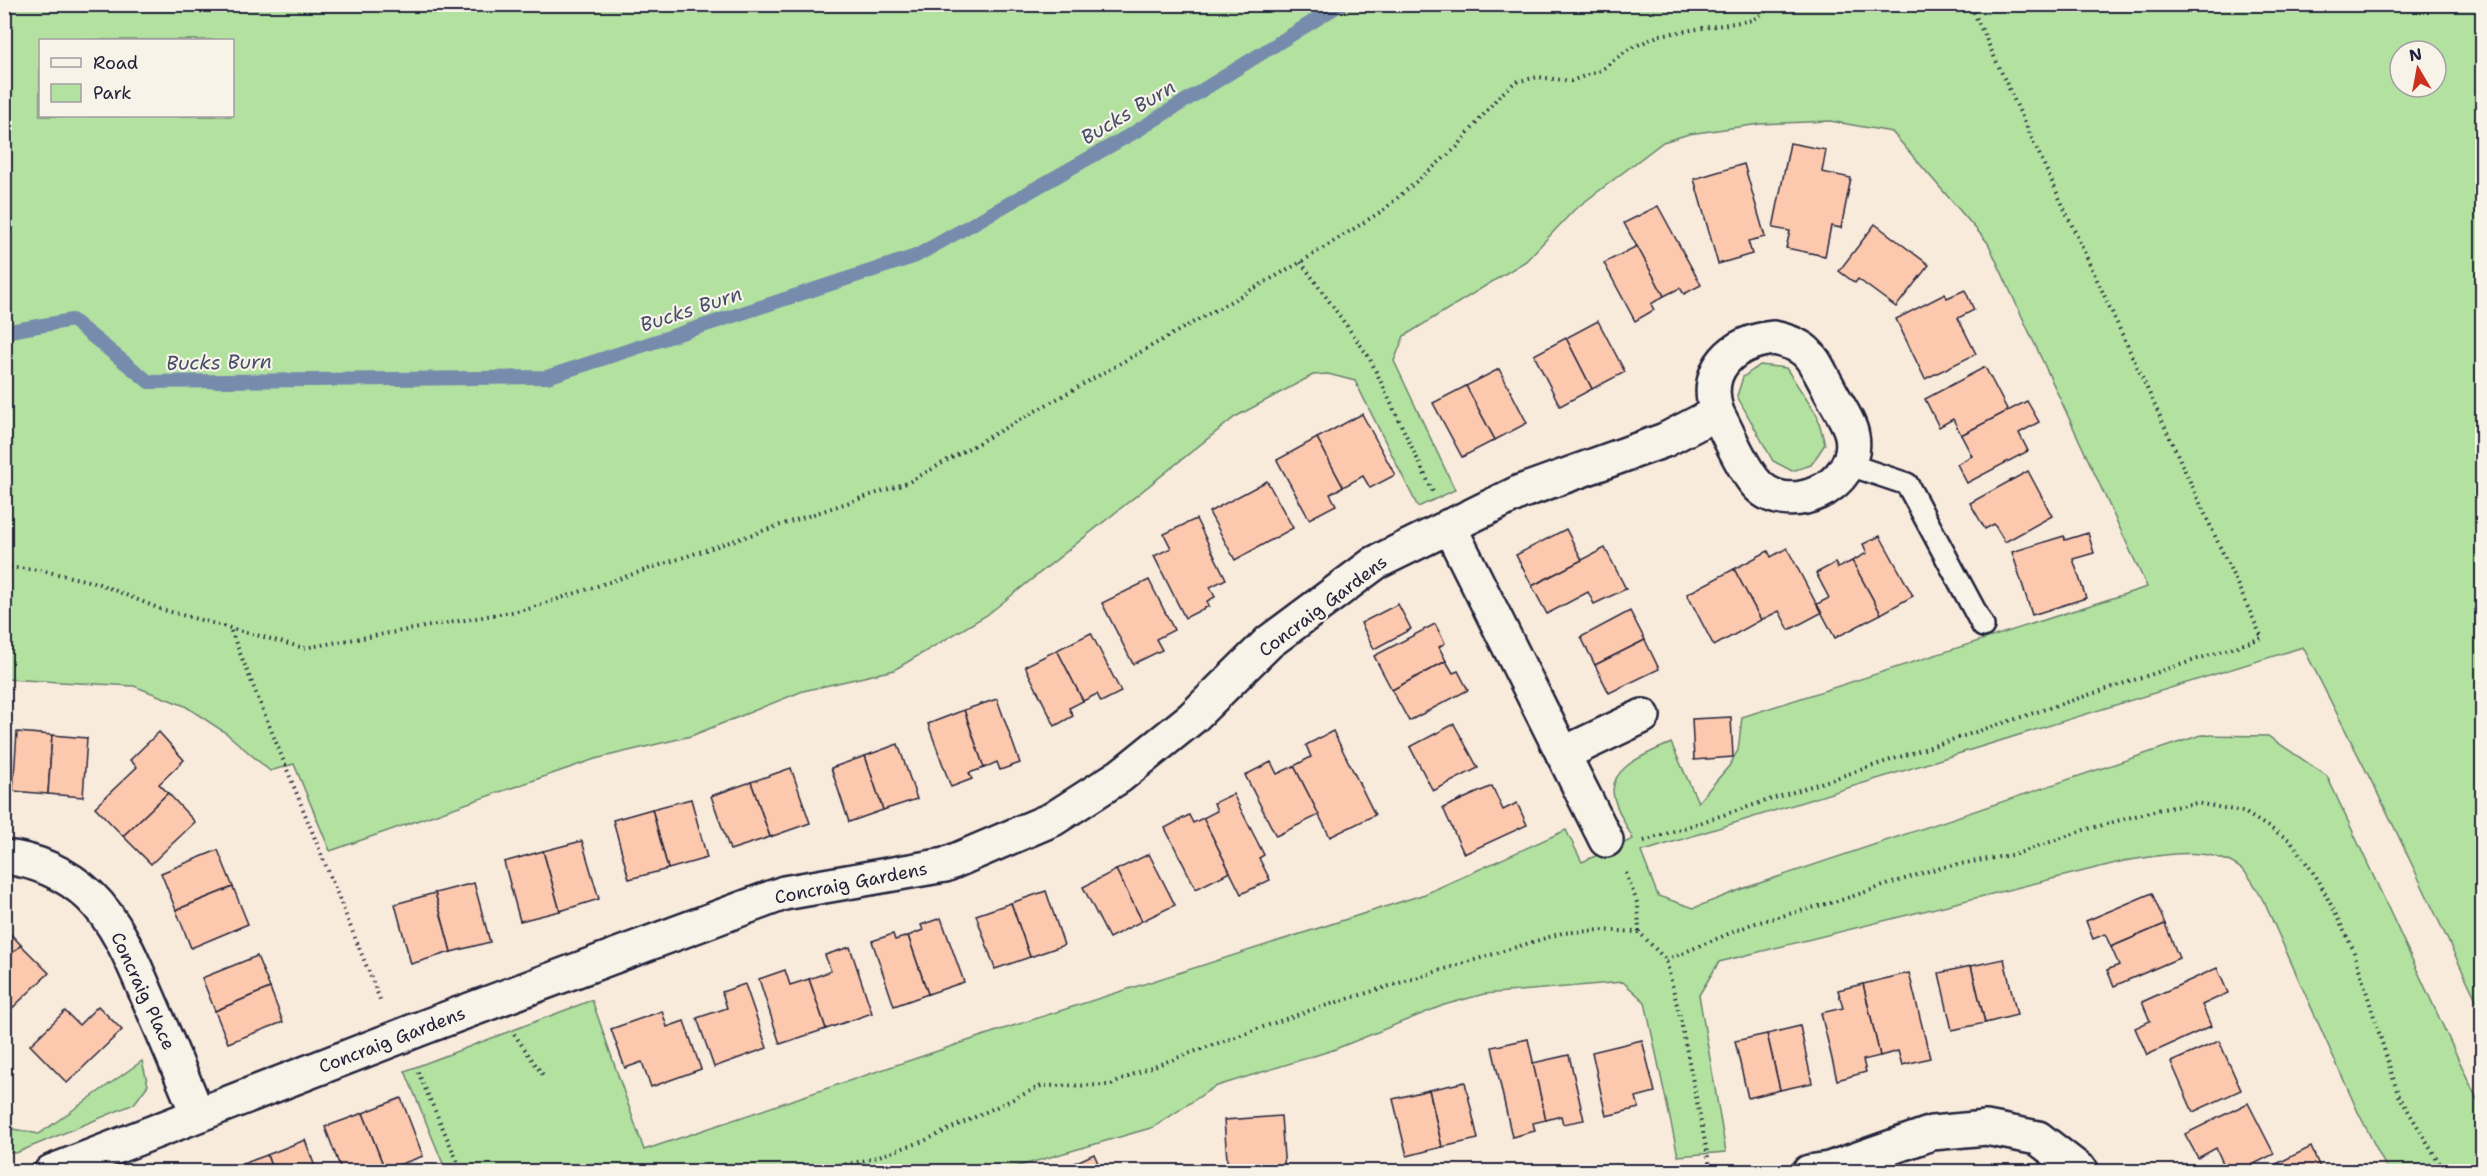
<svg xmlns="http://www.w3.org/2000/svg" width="2487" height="1176" viewBox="0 0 2487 1176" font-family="'Shantell Sans',sans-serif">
  <rect width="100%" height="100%" fill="#f8ebdc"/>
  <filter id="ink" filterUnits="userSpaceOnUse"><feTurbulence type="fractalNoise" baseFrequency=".0167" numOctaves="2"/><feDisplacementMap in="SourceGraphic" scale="12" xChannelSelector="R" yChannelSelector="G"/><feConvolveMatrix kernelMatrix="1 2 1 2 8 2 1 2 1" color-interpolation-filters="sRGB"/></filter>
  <g filter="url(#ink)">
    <g fill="#b2e1a0" stroke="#6a826e" stroke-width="1.5" fill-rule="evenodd">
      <path d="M 5,5 L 2482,5 L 2482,1012 L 2386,810 L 2303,647 L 1641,852 L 1658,896 L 1694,908 L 1742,889 L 2201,735 L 2268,736 L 2327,776 L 2482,1110 L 2482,1171 L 2388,1171 L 2358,1112 L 2265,904 C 2259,894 2253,880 2245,872 C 2212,843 2162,855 2124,861 L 1719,962 L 1699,995 L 1726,1152 L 1678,1156 L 1645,1002 L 1623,982 L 1484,994 L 1444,1005 L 1333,1050 L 1214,1087 L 1154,1127 L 1002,1171 L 446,1171 L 405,1071 L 592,1000 L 644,1150 L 994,1032 L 1425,894 L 1566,830 L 1582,862 L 1633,839 C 1627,827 1619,814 1615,801 C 1603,768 1649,753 1671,743 L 1698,802 L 1729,766 L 1738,750 L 1742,717 L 2147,587 L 1988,243 L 1892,132 L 1830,121 L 1760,124 L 1689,134 L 1663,142 L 1574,210 L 1526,261 L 1404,336 L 1394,361 L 1455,490 L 1418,507 L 1355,381 L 1328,374 L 1313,375 L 1235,417 L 987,615 L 894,670 L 803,691 L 691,736 L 595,759 L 330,851 L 294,764 L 270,771 L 226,733 L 185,706 L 134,686 L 5,679 ZM 40,40 L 232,40 L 232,116 L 40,116 ZM 2400,51 L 2436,51 L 2436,87 L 2400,87 Z"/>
      <polygon points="1760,365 1786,368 1817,415 1825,444 1811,465 1792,471 1773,461 1737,396 1743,377"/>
      <polygon points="142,1061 148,1085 134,1104 16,1153 5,1152 5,1119 13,1129 39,1134"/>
    </g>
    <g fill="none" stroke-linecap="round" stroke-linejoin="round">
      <polyline stroke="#778cac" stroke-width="14" points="4,332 72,320 149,382 547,377 916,256 1135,132 1341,4"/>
    </g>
    <g fill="#fdc9ae" stroke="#22223b" stroke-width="1.5">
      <polygon points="1790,143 1826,150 1822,172 1851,178 1841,228 1831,226 1825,256 1786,248 1790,231 1773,228"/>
      <polygon points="1744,164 1765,237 1748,241 1752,254 1718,264 1694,179"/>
      <polygon points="1658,206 1701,285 1684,294 1680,288 1664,296 1624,223"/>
      <polygon points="1875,224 1929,265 1896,307 1858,279 1855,283 1839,271"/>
      <polygon points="1637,246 1664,296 1651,304 1654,310 1635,321 1604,263"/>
      <polygon points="1965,290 1974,310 1958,318 1976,354 1925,379 1896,319 1945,294 1947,298"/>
      <polygon points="1598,321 1625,372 1592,389 1566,338"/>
      <polygon points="1566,338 1592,389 1560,406 1534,355"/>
      <polygon points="1985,367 2008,411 1961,435 1953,419 1939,427 1925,399"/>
      <polygon points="1499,369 1527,423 1495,440 1466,386"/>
      <polygon points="1466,386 1495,440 1462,457 1433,403"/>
      <polygon points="2027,401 2039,422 2019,433 2028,451 1967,483 1957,464 1972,456 1961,435"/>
      <polygon points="1362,414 1395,475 1370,488 1363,476 1343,487 1317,438"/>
      <polygon points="1317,438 1343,487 1330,494 1336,505 1309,519 1277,460"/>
      <polygon points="2028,471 2052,516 2005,542 1994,524 1985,529 1970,503"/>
      <polygon points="1267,481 1293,528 1235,560 1209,512"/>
      <polygon points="1196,519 1226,579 1210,587 1215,597 1207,601 1209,606 1185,618 1154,556 1171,548 1164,534"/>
      <polygon points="1566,529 1582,560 1532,586 1516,555"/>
      <polygon points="2088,533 2094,553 2073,559 2086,598 2032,615 2012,552 2064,536 2065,540"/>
      <polygon points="1880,536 1913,596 1881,614 1852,561 1867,553 1863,544"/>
      <polygon points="1605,548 1626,589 1594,604 1588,592 1547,614 1532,586"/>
      <polygon points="1787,548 1821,613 1789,630 1779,611 1761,620 1734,569 1768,551 1771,557"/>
      <polygon points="1852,561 1881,614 1835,638 1817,604 1829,598 1816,573 1835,563 1838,568"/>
      <polygon points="1734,569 1761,620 1714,646 1687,594"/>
      <polygon points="1149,580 1174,630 1156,639 1162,650 1133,664 1102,603"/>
      <polygon points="1398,604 1411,629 1374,649 1361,623"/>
      <polygon points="1630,611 1645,640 1595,665 1581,637"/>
      <polygon points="1435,624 1445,643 1439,647 1446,661 1392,690 1374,656"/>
      <polygon points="1091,633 1121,692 1101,702 1097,694 1083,701 1057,650"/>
      <polygon points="1645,640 1659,669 1609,693 1595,665"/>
      <polygon points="1057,650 1083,701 1069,708 1073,716 1055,726 1025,666"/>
      <polygon points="1446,661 1453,673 1458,671 1468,690 1409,721 1392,690"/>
      <polygon points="997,699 1020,763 1000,770 997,762 984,768 964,710"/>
      <polygon points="964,710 984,768 969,773 972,779 951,787 928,724"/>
      <polygon points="1731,717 1733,757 1694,760 1692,719"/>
      <polygon points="1454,724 1478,768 1433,791 1410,747"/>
      <polygon points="1333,731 1375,815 1330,837 1294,766 1311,757 1306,745"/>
      <polygon points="17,732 52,735 48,794 13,791"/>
      <polygon points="159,732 184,760 159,784 168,793 123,836 95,807 137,767 130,760"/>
      <polygon points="52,735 87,738 83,797 48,794"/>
      <polygon points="898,744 917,799 883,810 865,756"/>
      <polygon points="865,756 883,810 849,822 831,768"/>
      <polygon points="1271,762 1277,774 1294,766 1319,815 1276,836 1245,775"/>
      <polygon points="791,768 810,823 770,837 751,782"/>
      <polygon points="751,782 770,837 730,850 711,796"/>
      <polygon points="1492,786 1503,810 1517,803 1527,825 1464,854 1443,808"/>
      <polygon points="168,793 195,822 151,864 123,836"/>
      <polygon points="1233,794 1264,855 1259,858 1270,880 1241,894 1203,818 1217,811 1214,803"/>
      <polygon points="691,799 707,858 668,869 652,809"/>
      <polygon points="652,809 668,869 629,879 613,820"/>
      <polygon points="1189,815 1193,823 1203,818 1230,872 1196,889 1165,828"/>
      <polygon points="582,841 599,899 560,911 543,851"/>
      <polygon points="218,850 233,887 176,910 161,873"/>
      <polygon points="543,851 560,911 520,921 504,862"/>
      <polygon points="1149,854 1175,905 1142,921 1116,870"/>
      <polygon points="1116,870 1142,921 1109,938 1083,887"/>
      <polygon points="474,883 490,942 451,952 435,893"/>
      <polygon points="233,887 248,924 191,948 176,910"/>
      <polygon points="1046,891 1064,945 1030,957 1011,903"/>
      <polygon points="435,893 451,952 411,964 395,904"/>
      <polygon points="2152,893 2165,924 2111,947 2105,934 2093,939 2086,921"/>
      <polygon points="1011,903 1030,957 995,969 976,915"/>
      <polygon points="941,918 964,982 928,994 908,936 923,930 921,925"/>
      <polygon points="2165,924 2179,958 2114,986 2107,970 2119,965 2111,947"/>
      <polygon points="4,927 21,945 4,961"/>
      <polygon points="893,934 895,940 908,936 928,994 894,1006 872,941"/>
      <polygon points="21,945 49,973 4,1016 4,961"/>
      <polygon points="850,947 872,1013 826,1029 809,979 831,971 825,955"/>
      <polygon points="257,956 270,988 215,1011 202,978"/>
      <polygon points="2004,959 2017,1015 1985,1023 1971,966"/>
      <polygon points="1971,966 1985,1023 1952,1030 1939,973"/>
      <polygon points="2217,968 2228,993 2202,1005 2211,1026 2147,1055 2135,1028 2150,1021 2142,1002"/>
      <polygon points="785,970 790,985 809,979 826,1029 780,1044 759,979"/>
      <polygon points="1909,973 1930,1058 1902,1065 1898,1051 1880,1056 1863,984"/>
      <polygon points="745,984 767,1048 714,1067 697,1018 727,1008 722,992"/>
      <polygon points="1863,984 1880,1056 1863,1060 1866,1072 1837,1080 1821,1013 1843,1008 1838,990"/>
      <polygon points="270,988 283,1022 228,1043 215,1011"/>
      <polygon points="98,1006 122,1030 67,1083 30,1045 65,1011 79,1025"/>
      <polygon points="662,1011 667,1027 684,1021 701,1069 651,1087 642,1062 625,1068 611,1029"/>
      <polygon points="1800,1026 1812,1083 1780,1090 1767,1034"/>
      <polygon points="1767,1034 1780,1090 1748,1098 1735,1041"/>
      <polygon points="1528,1039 1546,1120 1533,1123 1535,1131 1512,1137 1492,1047"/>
      <polygon points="1642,1040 1655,1092 1636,1097 1639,1108 1606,1116 1592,1052"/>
      <polygon points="2219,1041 2241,1090 2193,1112 2171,1062"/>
      <polygon points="1569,1055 1584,1120 1563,1124 1561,1116 1546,1120 1533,1063"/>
      <polygon points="1465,1082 1478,1139 1442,1147 1429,1090"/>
      <polygon points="1429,1090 1442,1147 1407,1156 1393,1099"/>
      <polygon points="401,1098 423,1156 385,1170 363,1113"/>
      <polygon points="2248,1103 2274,1154 2238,1172 2227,1172 2216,1148 2198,1158 2185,1134"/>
      <polygon points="363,1113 385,1170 342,1172 325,1127"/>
      <polygon points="1281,1116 1285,1171 1228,1172 1224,1120"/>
      <polygon points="305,1140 317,1172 273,1172 267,1155"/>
      <polygon points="2311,1147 2322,1172 2260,1172"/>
      <polygon points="1094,1154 1102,1172 1055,1172"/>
      <polygon points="267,1155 273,1172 230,1172 229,1169"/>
    </g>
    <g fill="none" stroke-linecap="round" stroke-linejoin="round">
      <g stroke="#22223b" stroke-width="26">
        <polyline id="service" points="1847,464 1907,484 1983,626"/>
      </g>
      <g stroke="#22223b" stroke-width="38">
        <g id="minor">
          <path d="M 1774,338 C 1810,346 1811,356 1828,387 C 1834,400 1850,422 1852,436 C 1861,486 1785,522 1754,481 C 1739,462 1729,435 1717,413 C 1702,369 1733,342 1774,338 Z"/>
          <polyline points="1449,526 1606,840"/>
          <polyline points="1563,754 1643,716"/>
          <path d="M 4,857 C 36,860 67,874 90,896 C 117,922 133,962 147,995 C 164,1034 181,1074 197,1113"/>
          <polyline points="51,1172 427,1026 784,893 945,865 1053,819 1120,776 1192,718 1269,642 1375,563 1520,492 1665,440 1717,413"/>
          <polyline points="1809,1172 1829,1169 1932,1133 1986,1128 2038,1138 2082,1172"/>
        </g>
      </g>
      <g stroke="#22223b" stroke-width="4" stroke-dasharray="1.5 4.5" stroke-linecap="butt">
        <polyline points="1301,262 1369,357 1433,492"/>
        <polyline points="4,567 40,570 97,583 160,609 304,648 528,609 907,483 1301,262 1382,211 1457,147 1498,97 1515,82 1538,77 1571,81 1601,70 1627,50 1660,35 1753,20 1775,4"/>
        <polyline points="231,631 381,1002"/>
        <polyline points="1644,841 2262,638 1970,4"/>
        <polyline points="1626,873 1638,905 1639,932"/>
        <polyline points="1666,960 1752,924 1841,900 1938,868 2016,854 2084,830 2157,810 2197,803 2244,812 2291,841 2319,881 2353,949 2398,1094 2445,1172"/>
        <polyline points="514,1034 543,1075"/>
        <polyline points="418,1072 462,1172"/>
        <polyline points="810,1172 867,1160 924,1141 1041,1086 1111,1085 1143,1070 1305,1012 1562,933 1600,930 1639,932 1666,960 1680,1017 1711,1172"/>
      </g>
      <use href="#service" stroke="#f7f3e8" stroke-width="21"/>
      <use href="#minor" stroke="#f7f3e8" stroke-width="33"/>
    </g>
  </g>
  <g text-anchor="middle" stroke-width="4.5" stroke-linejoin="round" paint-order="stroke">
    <g font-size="18" fill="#22223b" stroke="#f7f3e8">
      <text transform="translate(1323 606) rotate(-37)" y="6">Concraig Gardens</text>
      <text transform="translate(851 883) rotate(-11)" y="6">Concraig Gardens</text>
      <text transform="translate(143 991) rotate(65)" y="6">Concraig Place</text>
      <text transform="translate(392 1040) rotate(-21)" y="6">Concraig Gardens</text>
    </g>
    <g font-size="20" font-style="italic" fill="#464e6a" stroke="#f7f3e8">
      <text transform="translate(1128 112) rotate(-31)" y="7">Bucks Burn</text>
      <text transform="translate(691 309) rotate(-18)" y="7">Bucks Burn</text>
      <text transform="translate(219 362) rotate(-1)" y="7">Bucks Burn</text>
    </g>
  </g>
  <rect width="2487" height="1176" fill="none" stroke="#f7f3e8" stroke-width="24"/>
  <rect x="12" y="12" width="2463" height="1152" fill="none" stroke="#22223b" stroke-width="2" filter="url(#ink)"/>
  <rect x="39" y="39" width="195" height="78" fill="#f7f3e8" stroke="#a29fa3" stroke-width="1.5"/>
  <rect x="51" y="58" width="30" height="9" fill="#f7f3e8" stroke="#a29fa3" stroke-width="1.5"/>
  <text x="93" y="69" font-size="18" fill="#22223b">Road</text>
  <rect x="51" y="84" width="30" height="18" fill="#b2e1a0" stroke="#a29fa3" stroke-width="1.5"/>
  <text x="93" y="99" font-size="18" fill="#22223b">Park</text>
  <g transform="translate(2418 69) rotate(350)"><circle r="28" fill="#f7f3e8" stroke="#a29fa3" stroke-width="1.5"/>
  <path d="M0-4.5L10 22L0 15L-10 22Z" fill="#c8321e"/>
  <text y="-9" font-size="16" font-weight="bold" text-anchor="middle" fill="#22223b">N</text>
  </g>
</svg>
